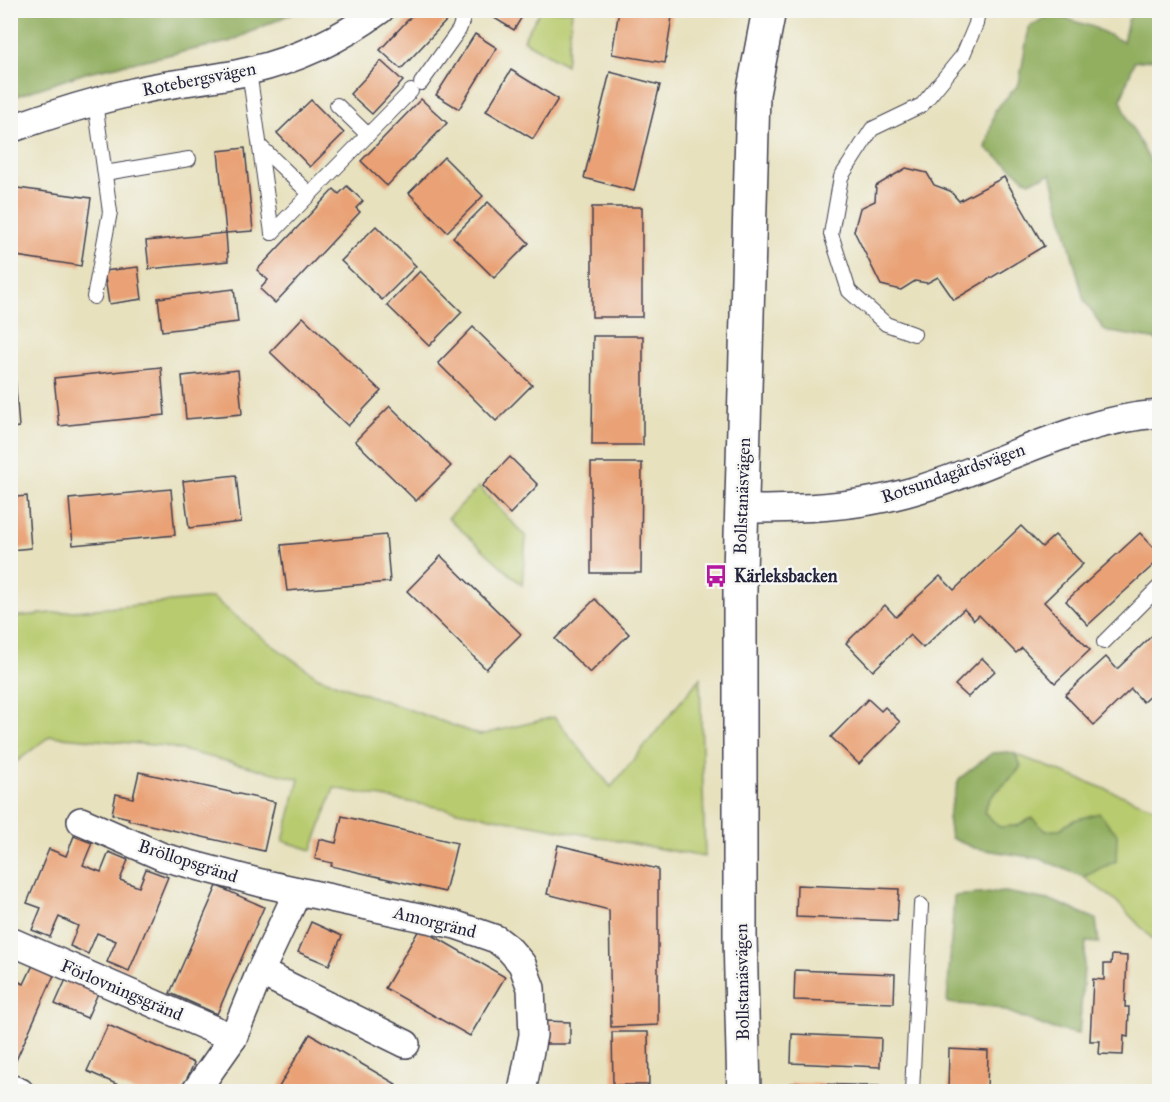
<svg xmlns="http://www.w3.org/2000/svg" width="1170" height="1102" viewBox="0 0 1170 1102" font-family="'IM FELL Great Primer',serif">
  <rect width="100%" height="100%" fill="#f6f6f2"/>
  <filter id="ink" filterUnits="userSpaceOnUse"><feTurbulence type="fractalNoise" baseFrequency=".0167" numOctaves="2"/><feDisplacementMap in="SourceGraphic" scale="12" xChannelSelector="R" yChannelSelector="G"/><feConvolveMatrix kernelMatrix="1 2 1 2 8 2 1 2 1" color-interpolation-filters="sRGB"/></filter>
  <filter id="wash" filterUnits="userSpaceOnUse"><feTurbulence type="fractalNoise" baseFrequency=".008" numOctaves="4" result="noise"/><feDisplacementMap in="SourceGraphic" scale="24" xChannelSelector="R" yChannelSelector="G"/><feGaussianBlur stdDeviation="1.35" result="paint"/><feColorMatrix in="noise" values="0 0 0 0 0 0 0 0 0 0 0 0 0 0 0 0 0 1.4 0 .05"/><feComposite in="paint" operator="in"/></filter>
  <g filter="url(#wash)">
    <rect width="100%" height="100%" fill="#e7e1be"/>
    <g fill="#b8cb6e" stroke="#6d7654" stroke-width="1.5">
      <polygon points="540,11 572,11 566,65 523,40"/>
      <polygon points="479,487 526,537 522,585 448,518"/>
      <polygon points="213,598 268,642 318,677 480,735 554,717 611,787 700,678 705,857 334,788 312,850 283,841 299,779 165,746 50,736 11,766 11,617"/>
      <path d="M 1015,754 L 1152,807 L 1159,805 L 1159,946 L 1115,900 L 1083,877 L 1116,861 L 1074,820 L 1058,830 L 1046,831 L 1032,818 L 1016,826 L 999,827 L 984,812 C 991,788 1009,785 1021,766 Z"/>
    </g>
    <g fill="#92af61" stroke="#5a684e" stroke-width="1.5">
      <polygon points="1136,10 1159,11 1159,58 1134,62 1121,100 1129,122 1150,161 1159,169 1159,340 1105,331 1084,300 1051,174 1029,182 986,148 995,110 1019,84 1029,27 1051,14 1093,27 1123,42 1128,20"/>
      <polygon points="10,11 11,10 297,11 229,42 88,72 11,98"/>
      <path d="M 1009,752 L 1015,754 L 1021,766 C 1010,784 990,790 984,812 L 999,827 L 1016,826 L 1032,818 L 1046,831 L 1058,830 L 1074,820 L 1099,813 L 1117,834 L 1116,861 L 1083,877 L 1041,859 L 974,848 L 951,838 L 948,817 L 959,779 L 992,753 Z"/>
      <polygon points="1005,892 1053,901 1096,919 1099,943 1086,942 1079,1034 1049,1028 996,1007 947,1003 954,896"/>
    </g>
    <g id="blocks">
      <g fill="#e9a174">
        <polygon points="417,10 439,10 448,19 401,69 380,50"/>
        <polygon points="481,10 526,10 514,30"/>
        <polygon points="619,10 673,10 665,63 612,54"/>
        <polygon points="475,34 497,48 459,109 436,95"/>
        <polygon points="381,61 403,81 372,114 350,94"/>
        <polygon points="511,70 558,99 533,139 486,111"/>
        <polygon points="610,72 660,85 634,191 584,178"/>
        <polygon points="421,99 447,123 387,186 361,161"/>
        <polygon points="311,100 344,133 310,167 277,133"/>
        <polygon points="245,148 253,231 226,233 218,151"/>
        <polygon points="444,157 483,196 447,232 409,193"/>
        <polygon points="906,168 927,173 934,185 950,191 959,201 1004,177 1044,246 954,300 938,277 927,283 915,281 901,290 881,285 854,231 860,208 875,201 876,186"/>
        <polygon points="347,186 363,201 356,208 360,212 275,303 260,289 268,280 257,270 334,189 339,194"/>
        <polygon points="10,187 91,198 81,266 10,255"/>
        <polygon points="488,202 529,243 494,278 453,237"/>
        <rect x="592" y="207" width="50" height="110"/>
        <polygon points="376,226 416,266 382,300 341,261"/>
        <polygon points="226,233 228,261 149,269 146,241"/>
        <polygon points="138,267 142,299 109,304 104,271"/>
        <polygon points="420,271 462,312 429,346 387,305"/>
        <polygon points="234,289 238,322 162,331 158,298"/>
        <polygon points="303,317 381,391 348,426 270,352"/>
        <polygon points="473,327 532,385 496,421 438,363"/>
        <polygon points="593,336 643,336 643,445 592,445"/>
        <polygon points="161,367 165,415 59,426 54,378"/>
        <polygon points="238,370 242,414 186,419 182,376"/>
        <polygon points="15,376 19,427 10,428 10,377"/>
        <polygon points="390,406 451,466 416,501 355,441"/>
        <polygon points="510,457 538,485 510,514 482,486"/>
        <polygon points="591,463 642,463 641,573 591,573"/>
        <polygon points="236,475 241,522 189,528 183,481"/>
        <polygon points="171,489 175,535 73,545 69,499"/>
        <polygon points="10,490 16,490 16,497 27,496 31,548 10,550"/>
        <polygon points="1021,526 1042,547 1055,535 1083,564 1044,602 1090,650 1055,683 1022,648 1016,653 979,615 974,620 964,609 923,648 910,635 873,671 846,643 885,605 896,617 940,576 954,590"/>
        <polygon points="1140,533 1160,554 1160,559 1088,625 1066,601"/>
        <polygon points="386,535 390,582 287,591 281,545"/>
        <polygon points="441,556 521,634 486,669 407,591"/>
        <polygon points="595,599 629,634 590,673 555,639"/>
        <polygon points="1160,628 1160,687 1143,702 1131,689 1094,725 1065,695 1106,657 1117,669"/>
        <polygon points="982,658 995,671 968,697 955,685"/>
        <polygon points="868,699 881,711 885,707 900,722 859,764 831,737"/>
        <polygon points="139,772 275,802 264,851 128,820 129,818 112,814 116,794 133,798"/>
        <polygon points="342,816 457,843 445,892 331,866 332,863 315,859 319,839 336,843"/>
        <polygon points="74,836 92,843 83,865 101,872 109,852 128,860 120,880 139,887 146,869 168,877 129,971 107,962 116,941 97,933 88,954 70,946 78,926 59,917 50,937 32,930 41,908 27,903 49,849 66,856"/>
        <polygon points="558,845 658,869 658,1025 611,1027 609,910 547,894"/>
        <polygon points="797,885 899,889 897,921 796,917"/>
        <polygon points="217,886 264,907 217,1014 170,993"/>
        <polygon points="311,922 342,936 329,965 298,952"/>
        <polygon points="420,928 505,977 470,1036 385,988"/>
        <polygon points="1112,955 1127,956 1125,1007 1129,1007 1128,1037 1124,1036 1123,1055 1099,1054 1100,1041 1090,1041 1093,979 1104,980 1104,964 1111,964"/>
        <polygon points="33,965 54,975 13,1067 10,1066 10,978 24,984"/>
        <polygon points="795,970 895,974 894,1003 794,1000"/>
        <polygon points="67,977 99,991 87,1018 55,1004"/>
        <polygon points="546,1021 570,1022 570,1044 546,1044"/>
        <polygon points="108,1025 194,1063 181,1092 134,1092 87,1071"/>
        <polygon points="612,1032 648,1032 649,1085 613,1085"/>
        <polygon points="310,1034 396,1084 391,1092 276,1092"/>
        <polygon points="792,1034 881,1038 880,1067 791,1063"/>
        <polygon points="949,1049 988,1051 987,1092 948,1092"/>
        <polygon points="791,1083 879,1086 879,1092 790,1092"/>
      </g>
    </g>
  </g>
  <g filter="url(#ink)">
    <use href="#blocks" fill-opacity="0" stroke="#403f4f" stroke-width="1.5"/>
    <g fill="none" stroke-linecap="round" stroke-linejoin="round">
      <g stroke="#403f4f" stroke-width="16">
        <g id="service">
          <polyline points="249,71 272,233"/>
          <polyline points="421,83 459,30 466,10"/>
          <polyline points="337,105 368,135"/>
          <polyline points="260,146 310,194"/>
          <polyline points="105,173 189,159"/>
          <polyline points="272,233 411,91"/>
          <polyline points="94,297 110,212 95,102"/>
          <polyline points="914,334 886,324 849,291 831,234 841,177 872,129 922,105 963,55 976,24 978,10"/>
          <polyline points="1104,642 1160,586"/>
          <polyline points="912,1092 921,905"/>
        </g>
      </g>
      <g stroke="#403f4f" stroke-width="30">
        <g id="minor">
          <path d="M 10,129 C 52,114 94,101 137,91 C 174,82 212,80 249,71 C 296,60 341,39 380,10"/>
          <path d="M 742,509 C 798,509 852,508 906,493 C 992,470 1069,420 1160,414"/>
          <polyline points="81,821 163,857 261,883 456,925 496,939 509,949 522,964 531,988 533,1035 522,1092"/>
          <polyline points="10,941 233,1038"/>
          <polyline points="260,972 406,1044"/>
          <polyline points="10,1088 20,1092"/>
          <polyline points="195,1092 233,1038 260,972 298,891"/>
        </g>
      </g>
      <g stroke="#403f4f" stroke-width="36">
        <polyline id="tertiary" points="744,1092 740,936 740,573 753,94 769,10"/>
      </g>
      <use href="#service" stroke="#fff" stroke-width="14"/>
      <use href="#minor" stroke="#fff" stroke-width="27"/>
      <use href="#tertiary" stroke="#fff" stroke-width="33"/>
    </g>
  </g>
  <defs>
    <g id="bus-bare" transform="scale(1.8)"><path d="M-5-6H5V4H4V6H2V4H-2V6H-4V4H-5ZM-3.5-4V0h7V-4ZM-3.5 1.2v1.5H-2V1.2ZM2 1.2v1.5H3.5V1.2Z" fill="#b5179e" stroke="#f6f6f2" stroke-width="2.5" paint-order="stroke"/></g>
  </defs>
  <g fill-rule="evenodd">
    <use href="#bus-bare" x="716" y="576"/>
  </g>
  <g text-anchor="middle" stroke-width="5" stroke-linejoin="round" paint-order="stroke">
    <g font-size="18" fill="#22223b" stroke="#f6f6f2">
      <text transform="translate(199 79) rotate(-11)" y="6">Rotebergsvägen</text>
      <text transform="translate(953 473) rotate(-19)" y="6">Rotsundagårdsvägen</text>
      <text transform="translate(742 496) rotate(-88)" y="6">Bollstanäsvägen</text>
      <text transform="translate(188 861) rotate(18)" y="6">Bröllopsgränd</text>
      <text transform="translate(435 922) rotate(14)" y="6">Amorgränd</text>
      <text transform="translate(742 982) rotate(-91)" y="6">Bollstanäsvägen</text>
      <text transform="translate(122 990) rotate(23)" y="6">Förlovningsgränd</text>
    </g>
    <g font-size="18" font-weight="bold" fill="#22223b" stroke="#f6f6f2" text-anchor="start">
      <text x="734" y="582">Kärleksbacken</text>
    </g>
  </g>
  <rect width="1170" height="1102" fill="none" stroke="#f6f6f2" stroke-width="36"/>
</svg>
